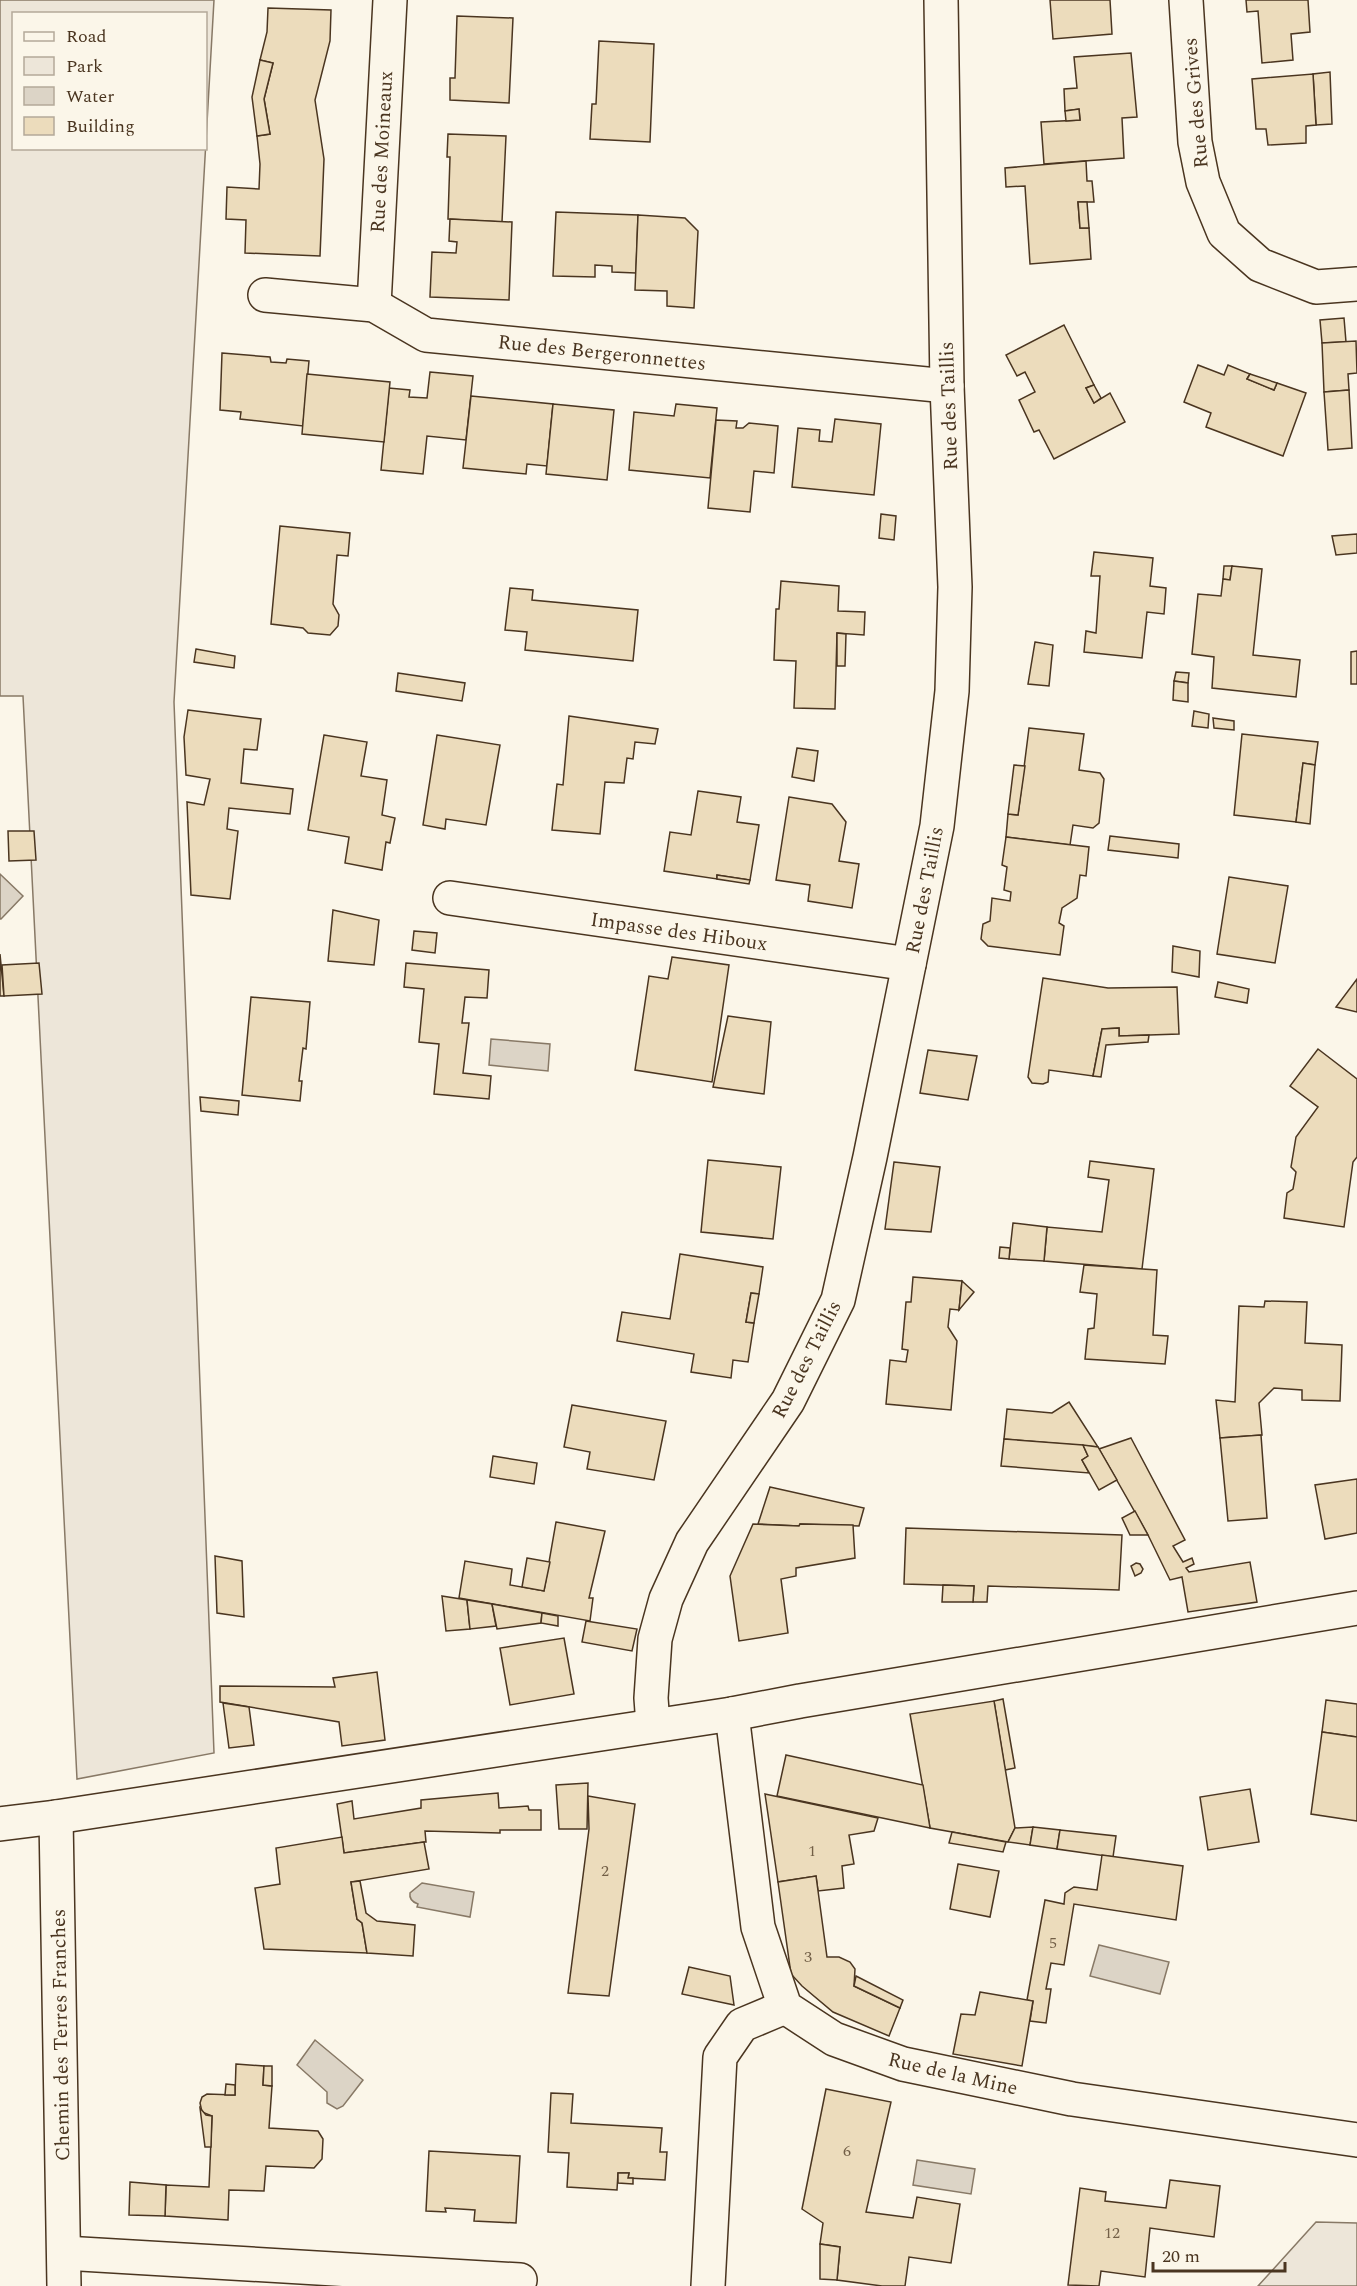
<svg xmlns="http://www.w3.org/2000/svg" width="1357" height="2286" viewBox="0 0 1357 2286" font-family="Spectral,serif">
  <rect width="100%" height="100%" fill="#fbf6e9"/>
  <g fill="#ede6d9" stroke="#887966" stroke-width="1.5" fill-rule="evenodd">
    <path d="M 0,0 L 214,0 L 174,702 L 214,1753 L 77,1779 L 23,696 L 0,696 ZM 14,14 L 206,14 L 206,148 L 14,148 Z"/>
    <polygon points="1316,2222 1357,2223 1357,2286 1258,2286"/>
  </g>
  <g fill="#dcd4c6" stroke="#887966" stroke-width="1.5">
    <polygon points="0,874 23,896 1,919 0,919"/>
    <polygon points="491,1039 550,1044 548,1071 489,1065"/>
    <path d="M 422,1883 L 474,1892 L 470,1917 L 417,1907 L 418,1904 C 412,1902 409,1899 410,1893 Z"/>
    <polygon points="1099,1945 1169,1962 1160,1994 1090,1976"/>
    <polygon points="315,2040 363,2080 343,2106 337,2109 327,2103 327,2092 297,2065"/>
    <polygon points="917,2160 975,2169 971,2194 913,2185"/>
  </g>
  <g fill="#ecdcbc" stroke="#4a3520" stroke-width="1.5">
    <polygon points="1050,0 1110,0 1112,34 1053,39"/>
    <polygon points="1246,0 1308,0 1310,32 1291,34 1293,60 1262,63 1258,11 1247,12"/>
    <polygon points="268,8 331,10 330,41 315,100 324,159 320,256 245,253 246,220 226,219 227,187 259,189 260,164 257,136 270,134 264,99 273,63 260,60 267,32"/>
    <polygon points="457,16 513,18 509,103 450,100 450,78 455,78"/>
    <polygon points="599,41 654,44 650,142 590,139 592,104 596,104"/>
    <polygon points="1131,53 1137,117 1122,118 1124,158 1044,164 1041,122 1080,120 1079,109 1065,111 1064,89 1077,88 1074,57"/>
    <polygon points="260,60 273,63 264,99 270,134 257,136 252,97"/>
    <polygon points="1330,72 1332,124 1316,125 1313,74"/>
    <polygon points="1313,74 1316,125 1306,126 1306,143 1268,145 1266,129 1256,129 1252,79"/>
    <polygon points="1079,109 1080,120 1066,121 1065,111"/>
    <polygon points="448,134 506,136 502,222 448,219 450,157 447,157"/>
    <polygon points="1086,161 1087,181 1092,181 1094,202 1078,202 1080,228 1089,228 1091,259 1030,264 1025,186 1006,187 1005,168"/>
    <polygon points="1078,202 1087,202 1089,228 1080,228"/>
    <polygon points="556,212 638,215 636,273 612,272 612,266 595,265 595,277 553,276"/>
    <polygon points="638,215 685,218 698,231 694,308 667,306 667,291 635,290"/>
    <polygon points="450,219 512,222 509,300 430,297 432,252 456,253 457,242 449,241"/>
    <polygon points="1344,318 1346,342 1322,343 1320,320"/>
    <polygon points="1064,325 1094,385 1086,388 1094,403 1110,393 1125,422 1054,459 1039,430 1034,432 1019,400 1035,392 1025,372 1017,376 1006,355"/>
    <polygon points="1356,341 1357,373 1348,374 1349,390 1324,392 1322,343"/>
    <polygon points="222,353 270,357 271,362 286,363 287,359 309,361 303,426 240,419 241,412 220,410"/>
    <polygon points="1198,365 1224,375 1228,365 1250,374 1247,379 1274,390 1277,383 1306,393 1283,456 1206,427 1211,413 1184,402"/>
    <polygon points="430,372 473,376 466,440 427,436 423,474 381,470 389,388 410,390 409,397 427,398"/>
    <polygon points="307,374 390,382 384,442 302,434"/>
    <polygon points="1250,374 1277,383 1274,390 1247,379"/>
    <polygon points="1094,385 1101,398 1094,403 1086,388"/>
    <polygon points="1349,390 1352,448 1328,450 1324,392"/>
    <polygon points="471,396 553,404 547,466 527,464 526,474 463,468"/>
    <polygon points="553,404 614,410 607,480 546,474"/>
    <polygon points="676,404 717,408 710,478 629,470 634,412 674,416"/>
    <polygon points="835,419 881,424 874,495 792,487 798,428 820,430 819,441 832,442"/>
    <polygon points="716,420 737,421 736,428 743,428 749,423 778,426 774,473 754,471 750,512 708,508"/>
    <polygon points="881,514 896,516 894,540 879,538"/>
    <polygon points="280,526 350,533 348,556 337,555 333,604 339,615 338,626 330,635 308,633 303,628 271,624"/>
    <polygon points="1357,534 1357,553 1336,555 1332,536"/>
    <polygon points="1094,552 1153,558 1150,586 1166,588 1164,614 1147,612 1142,658 1084,652 1086,631 1096,633 1100,576 1091,576"/>
    <polygon points="1224,566 1232,566 1230,580 1223,579"/>
    <polygon points="1232,566 1262,569 1253,655 1300,660 1296,697 1212,688 1214,657 1192,654 1198,594 1221,596 1223,579 1230,580"/>
    <polygon points="781,581 839,586 838,611 865,612 864,635 837,633 835,709 794,708 796,661 774,660 776,609 779,609"/>
    <polygon points="510,588 533,590 532,600 638,610 633,661 525,650 527,632 505,630"/>
    <polygon points="837,633 846,634 845,666 837,666"/>
    <polygon points="1035,642 1053,645 1049,686 1028,684"/>
    <polygon points="196,649 235,656 234,668 194,662"/>
    <polygon points="1357,651 1357,684 1351,684 1351,652"/>
    <polygon points="1176,672 1189,673 1188,683 1174,681"/>
    <polygon points="398,673 465,683 462,701 396,691"/>
    <polygon points="1174,681 1188,683 1188,702 1173,700"/>
    <polygon points="188,710 261,719 257,750 244,749 241,783 293,789 290,814 229,808 227,829 238,831 230,899 191,895 187,802 204,805 210,779 186,775 184,737"/>
    <polygon points="1194,711 1209,714 1208,728 1192,726"/>
    <polygon points="569,716 658,729 655,744 635,742 633,759 627,758 624,783 605,782 600,834 552,830 557,784 563,785"/>
    <polygon points="1213,718 1234,721 1234,730 1214,728"/>
    <polygon points="1029,728 1084,734 1079,770 1100,773 1104,779 1099,823 1093,828 1073,825 1070,845 1006,837 1008,814 1018,815"/>
    <polygon points="1242,734 1318,742 1315,765 1303,763 1296,822 1234,815"/>
    <polygon points="324,735 367,742 361,776 387,780 382,815 395,818 390,843 386,842 382,870 345,863 349,837 308,830"/>
    <polygon points="437,735 500,745 486,825 446,819 445,829 423,825"/>
    <polygon points="797,748 818,751 814,781 792,777"/>
    <polygon points="1303,763 1315,765 1310,824 1296,822"/>
    <polygon points="1014,765 1025,766 1018,815 1008,814"/>
    <polygon points="698,791 741,797 737,822 759,825 750,880 717,875 717,879 664,871 670,832 691,835"/>
    <polygon points="789,797 832,804 846,822 839,861 859,864 852,908 808,901 810,885 776,880"/>
    <polygon points="8,831 34,831 36,860 9,861"/>
    <polygon points="1110,836 1179,844 1178,858 1108,850"/>
    <polygon points="1006,837 1089,847 1086,876 1080,875 1077,898 1062,908 1059,923 1064,926 1060,955 988,946 981,939 983,924 990,921 992,898 1010,901 1011,892 1004,890 1007,867 1002,865"/>
    <polygon points="717,875 750,880 749,884 717,879"/>
    <polygon points="1229,877 1288,886 1275,963 1217,954"/>
    <polygon points="333,910 379,920 374,965 328,961"/>
    <polygon points="414,931 437,933 435,953 412,950"/>
    <polygon points="1173,946 1200,951 1199,977 1172,972"/>
    <polygon points="0,954 4,996 0,996"/>
    <polygon points="672,957 729,965 712,1082 635,1070 649,976 668,979"/>
    <polygon points="39,963 42,994 4,996 2,965"/>
    <polygon points="406,963 489,970 487,998 465,997 462,1023 469,1023 463,1073 491,1076 489,1099 434,1094 439,1044 419,1042 424,989 404,987"/>
    <polygon points="1043,978 1108,988 1177,987 1179,1034 1119,1036 1119,1028 1102,1029 1093,1076 1049,1070 1048,1082 1043,1084 1032,1083 1028,1077"/>
    <polygon points="1357,979 1357,1012 1336,1007"/>
    <polygon points="1218,982 1249,989 1247,1003 1215,997"/>
    <polygon points="251,997 310,1002 306,1049 303,1048 299,1081 302,1081 300,1101 242,1095"/>
    <polygon points="728,1016 771,1022 764,1094 713,1087"/>
    <polygon points="1119,1028 1119,1036 1149,1035 1148,1042 1106,1045 1101,1077 1093,1076 1102,1029"/>
    <polygon points="1318,1049 1357,1079 1357,1157 1353,1162 1344,1227 1284,1218 1287,1193 1293,1189 1296,1172 1291,1167 1296,1137 1318,1107 1290,1086"/>
    <polygon points="928,1050 977,1056 968,1100 920,1093"/>
    <polygon points="200,1097 239,1101 238,1115 201,1111"/>
    <polygon points="708,1160 781,1167 773,1239 701,1232"/>
    <polygon points="1090,1161 1154,1169 1142,1269 1044,1261 1047,1227 1102,1232 1109,1180 1088,1177"/>
    <polygon points="894,1162 940,1167 931,1232 885,1229"/>
    <polygon points="1013,1223 1047,1227 1044,1261 1009,1259"/>
    <polygon points="1000,1247 1010,1248 1009,1259 999,1258"/>
    <polygon points="680,1254 763,1267 759,1294 751,1293 746,1322 754,1323 748,1362 733,1360 731,1378 691,1372 694,1354 617,1341 622,1312 670,1319"/>
    <polygon points="1084,1265 1157,1270 1153,1335 1168,1336 1165,1364 1085,1359 1088,1329 1094,1328 1097,1294 1080,1292"/>
    <polygon points="913,1277 962,1281 959,1310 950,1309 948,1327 957,1341 951,1410 886,1404 890,1360 906,1362 908,1350 902,1349 906,1302 911,1302"/>
    <polygon points="962,1281 974,1292 959,1310"/>
    <polygon points="751,1293 759,1294 754,1323 746,1322"/>
    <polygon points="1265,1301 1307,1302 1305,1343 1342,1345 1340,1401 1302,1400 1302,1390 1274,1388 1259,1403 1262,1435 1220,1438 1216,1400 1235,1402 1239,1306 1264,1307"/>
    <polygon points="1069,1402 1098,1447 1004,1439 1007,1409 1052,1413"/>
    <polygon points="572,1405 666,1421 654,1480 587,1469 590,1452 564,1447"/>
    <polygon points="1261,1435 1267,1518 1228,1521 1220,1438"/>
    <polygon points="1131,1438 1185,1540 1173,1546 1183,1562 1192,1558 1194,1564 1186,1568 1189,1572 1250,1562 1257,1602 1188,1612 1182,1577 1170,1580 1148,1535 1099,1449"/>
    <polygon points="1004,1439 1083,1445 1088,1456 1082,1460 1089,1473 1001,1466"/>
    <polygon points="1083,1445 1098,1447 1117,1480 1099,1490 1082,1460 1088,1456"/>
    <polygon points="493,1456 537,1463 534,1484 490,1477"/>
    <polygon points="1357,1479 1357,1533 1325,1539 1315,1485"/>
    <polygon points="770,1487 864,1508 859,1526 800,1524 799,1526 758,1524"/>
    <polygon points="1135,1511 1148,1535 1130,1535 1122,1518"/>
    <polygon points="556,1522 605,1531 589,1598 593,1598 590,1621 459,1598 465,1561 512,1569 510,1585 544,1591"/>
    <polygon points="753,1524 799,1526 800,1524 853,1525 855,1558 796,1568 796,1576 781,1579 788,1633 739,1641 730,1576"/>
    <polygon points="906,1528 1122,1535 1119,1590 988,1586 987,1602 973,1602 974,1586 904,1584"/>
    <polygon points="215,1556 242,1561 244,1617 217,1613"/>
    <polygon points="527,1558 550,1562 544,1591 522,1587"/>
    <polygon points="1136,1563 1140,1564 1143,1569 1141,1573 1135,1576 1131,1566"/>
    <polygon points="943,1585 974,1586 973,1602 942,1602"/>
    <polygon points="442,1596 467,1600 470,1629 446,1631"/>
    <polygon points="467,1600 492,1604 496,1626 470,1629"/>
    <polygon points="492,1604 542,1613 541,1623 497,1629"/>
    <polygon points="542,1613 558,1616 558,1626 541,1623"/>
    <polygon points="586,1621 637,1629 632,1651 582,1642"/>
    <polygon points="564,1638 574,1694 510,1705 500,1648"/>
    <polygon points="377,1672 385,1740 342,1746 339,1722 220,1702 220,1686 335,1687 333,1678"/>
    <polygon points="1003,1699 1015,1768 1005,1770 994,1701"/>
    <polygon points="1326,1700 1357,1704 1357,1737 1322,1732"/>
    <polygon points="994,1701 1015,1828 1008,1842 930,1828 910,1714"/>
    <polygon points="223,1703 249,1707 254,1745 229,1748"/>
    <polygon points="1322,1732 1357,1737 1357,1821 1311,1814"/>
    <polygon points="786,1755 923,1785 930,1828 777,1796"/>
    <polygon points="588,1783 587,1829 559,1829 556,1785"/>
    <polygon points="1250,1789 1259,1842 1208,1850 1200,1797"/>
    <polygon points="498,1793 499,1808 528,1806 529,1810 541,1810 541,1830 500,1830 500,1833 425,1831 426,1842 424,1842 344,1853 337,1804 352,1801 354,1819 421,1808 421,1800"/>
    <polygon points="765,1794 878,1818 874,1831 849,1835 854,1864 842,1866 844,1888 818,1891 816,1876 778,1882"/>
    <polygon points="588,1796 635,1804 609,1996 568,1993 589,1829"/>
    <polygon points="1033,1827 1030,1845 1008,1842 1015,1828"/>
    <polygon points="1033,1827 1060,1830 1057,1849 1030,1845"/>
    <polygon points="1060,1830 1116,1836 1113,1857 1057,1849"/>
    <polygon points="952,1832 1006,1842 1003,1852 949,1843"/>
    <polygon points="342,1837 344,1853 424,1842 429,1869 351,1882 357,1919 362,1923 367,1953 264,1949 255,1888 280,1884 276,1848"/>
    <polygon points="1102,1855 1183,1866 1176,1920 1074,1904 1064,1965 1051,1963 1046,1989 1051,1989 1046,2023 1030,2021 1033,2001 1027,2000 1045,1900 1064,1904 1065,1893 1074,1887 1097,1890"/>
    <polygon points="958,1864 999,1871 990,1917 950,1909"/>
    <polygon points="816,1876 827,1957 839,1957 850,1962 855,1969 854,1986 900,2008 889,2036 833,2012 802,1986 791,1974 778,1882"/>
    <polygon points="360,1881 366,1913 377,1921 415,1925 413,1956 367,1953 362,1923 357,1919 351,1882"/>
    <polygon points="689,1967 730,1976 734,2005 682,1994"/>
    <polygon points="856,1976 903,2000 900,2008 854,1986"/>
    <polygon points="980,1992 1033,2001 1022,2066 953,2054 961,2014 975,2015"/>
    <polygon points="236,2064 264,2066 263,2085 272,2086 269,2128 318,2131 323,2139 322,2159 314,2168 266,2166 264,2191 229,2190 228,2220 165,2216 166,2185 209,2187 212,2116 202,2112 200,2103 202,2097 207,2094 235,2095"/>
    <polygon points="264,2066 272,2066 272,2086 263,2085"/>
    <polygon points="226,2084 235,2085 235,2095 225,2095"/>
    <polygon points="826,2089 891,2102 866,2212 913,2218 917,2197 960,2204 951,2263 909,2257 905,2286 882,2286 837,2280 840,2247 820,2244 823,2223 802,2209"/>
    <polygon points="551,2093 573,2094 571,2123 662,2128 660,2152 667,2152 665,2180 628,2178 629,2173 618,2173 617,2190 567,2187 569,2153 548,2152"/>
    <polygon points="200,2108 206,2115 212,2116 211,2147 205,2147"/>
    <polygon points="429,2151 520,2156 516,2223 474,2221 475,2210 445,2208 446,2212 426,2211"/>
    <polygon points="618,2173 629,2173 628,2178 633,2178 633,2184 618,2183"/>
    <polygon points="1170,2180 1220,2186 1214,2237 1150,2228 1145,2277 1101,2271 1099,2286 1068,2285 1080,2188 1106,2192 1105,2201 1166,2208"/>
    <polygon points="130,2182 166,2185 165,2216 129,2215"/>
    <polygon points="820,2244 840,2247 837,2280 820,2279"/>
  </g>
  <g fill="none" stroke-linecap="round" stroke-linejoin="round">
    <g stroke="#4a3520" stroke-width="36">
      <g id="minor">
        <polyline points="1186,0 1195,142 1203,182 1224,233 1260,265 1316,287 1357,284"/>
        <polyline points="265,295 374,305 426,335 947,386"/>
        <polyline points="374,305 390,0"/>
        <polyline points="450,898 909,964"/>
        <polyline points="732,1714 758,1927 785,2007 834,2039 903,2064 1072,2099 1357,2140"/>
        <polyline points="653,1725 651,1698 655,1639 666,1599 692,1542 788,1401 838,1300 870,1157 937,826 952,691 955,587 947,386 941,0"/>
        <polyline points="56,1817 64,2286"/>
        <polyline points="64,2253 520,2280"/>
        <polyline points="708,2286 720,2057 742,2025 785,2007"/>
      </g>
    </g>
    <g stroke="#4a3520" stroke-width="36">
      <polyline id="major" points="0,1824 56,1817 732,1714 800,1701 1357,1608"/>
    </g>
    <use href="#minor" stroke="#fbf6e9" stroke-width="33"/>
    <use href="#major" stroke="#fbf6e9" stroke-width="33"/>
  </g>
  <g text-anchor="middle" stroke-width="4.5" stroke-linejoin="round" paint-order="stroke">
    <g font-size="16" fill="#725f47">
      <text x="812" y="1856">1</text>
      <text x="605" y="1876">2</text>
      <text x="1053" y="1948">5</text>
      <text x="808" y="1962">3</text>
      <text x="847" y="2156">6</text>
      <text x="1112" y="2238">12</text>
    </g>
    <g font-size="20" fill="#4a3520" stroke="#fbf6e9">
      <text transform="translate(1195 103) rotate(-95)" y="7">Rue des Grives</text>
      <text transform="translate(381 152) rotate(-87)" y="7">Rue des Moineaux</text>
      <text transform="translate(602 352) rotate(6)" y="7">Rue des Bergeronnettes</text>
      <text transform="translate(948 406) rotate(-92)" y="7">Rue des Taillis</text>
      <text transform="translate(924 890) rotate(-79)" y="7">Rue des Taillis</text>
      <text transform="translate(679 931) rotate(8)" y="7">Impasse des Hiboux</text>
      <text transform="translate(806 1359) rotate(-63)" y="7">Rue des Taillis</text>
      <text transform="translate(60 2035) rotate(-91)" y="7">Chemin des Terres Franches</text>
      <text transform="translate(953 2073) rotate(13)" y="7">Rue de la Mine</text>
    </g>
  </g>
  <rect x="12" y="12" width="195" height="138" fill="#fbf6e9" stroke="#b4a999" stroke-width="1.5"/>
  <rect x="24" y="32" width="30" height="9" fill="#fbf6e9" stroke="#b4a999" stroke-width="1.5"/>
  <text x="66" y="42" font-size="18" fill="#4a3520">Road</text>
  <rect x="24" y="57" width="30" height="18" fill="#ede6d9" stroke="#b4a999" stroke-width="1.5"/>
  <text x="66" y="72" font-size="18" fill="#4a3520">Park</text>
  <rect x="24" y="87" width="30" height="18" fill="#dcd4c6" stroke="#b4a999" stroke-width="1.5"/>
  <text x="66" y="102" font-size="18" fill="#4a3520">Water</text>
  <rect x="24" y="117" width="30" height="18" fill="#ecdcbc" stroke="#b4a999" stroke-width="1.5"/>
  <text x="66" y="132" font-size="18" fill="#4a3520">Building</text>
  <path d="M1153 2262v9h132v-9" fill="none" stroke="#4a3520" stroke-width="3"/>
  <text x="1162" y="2262" font-size="18" fill="#4a3520" stroke="#fbf6e9" stroke-width="4.5" paint-order="stroke">20 m</text>
</svg>
